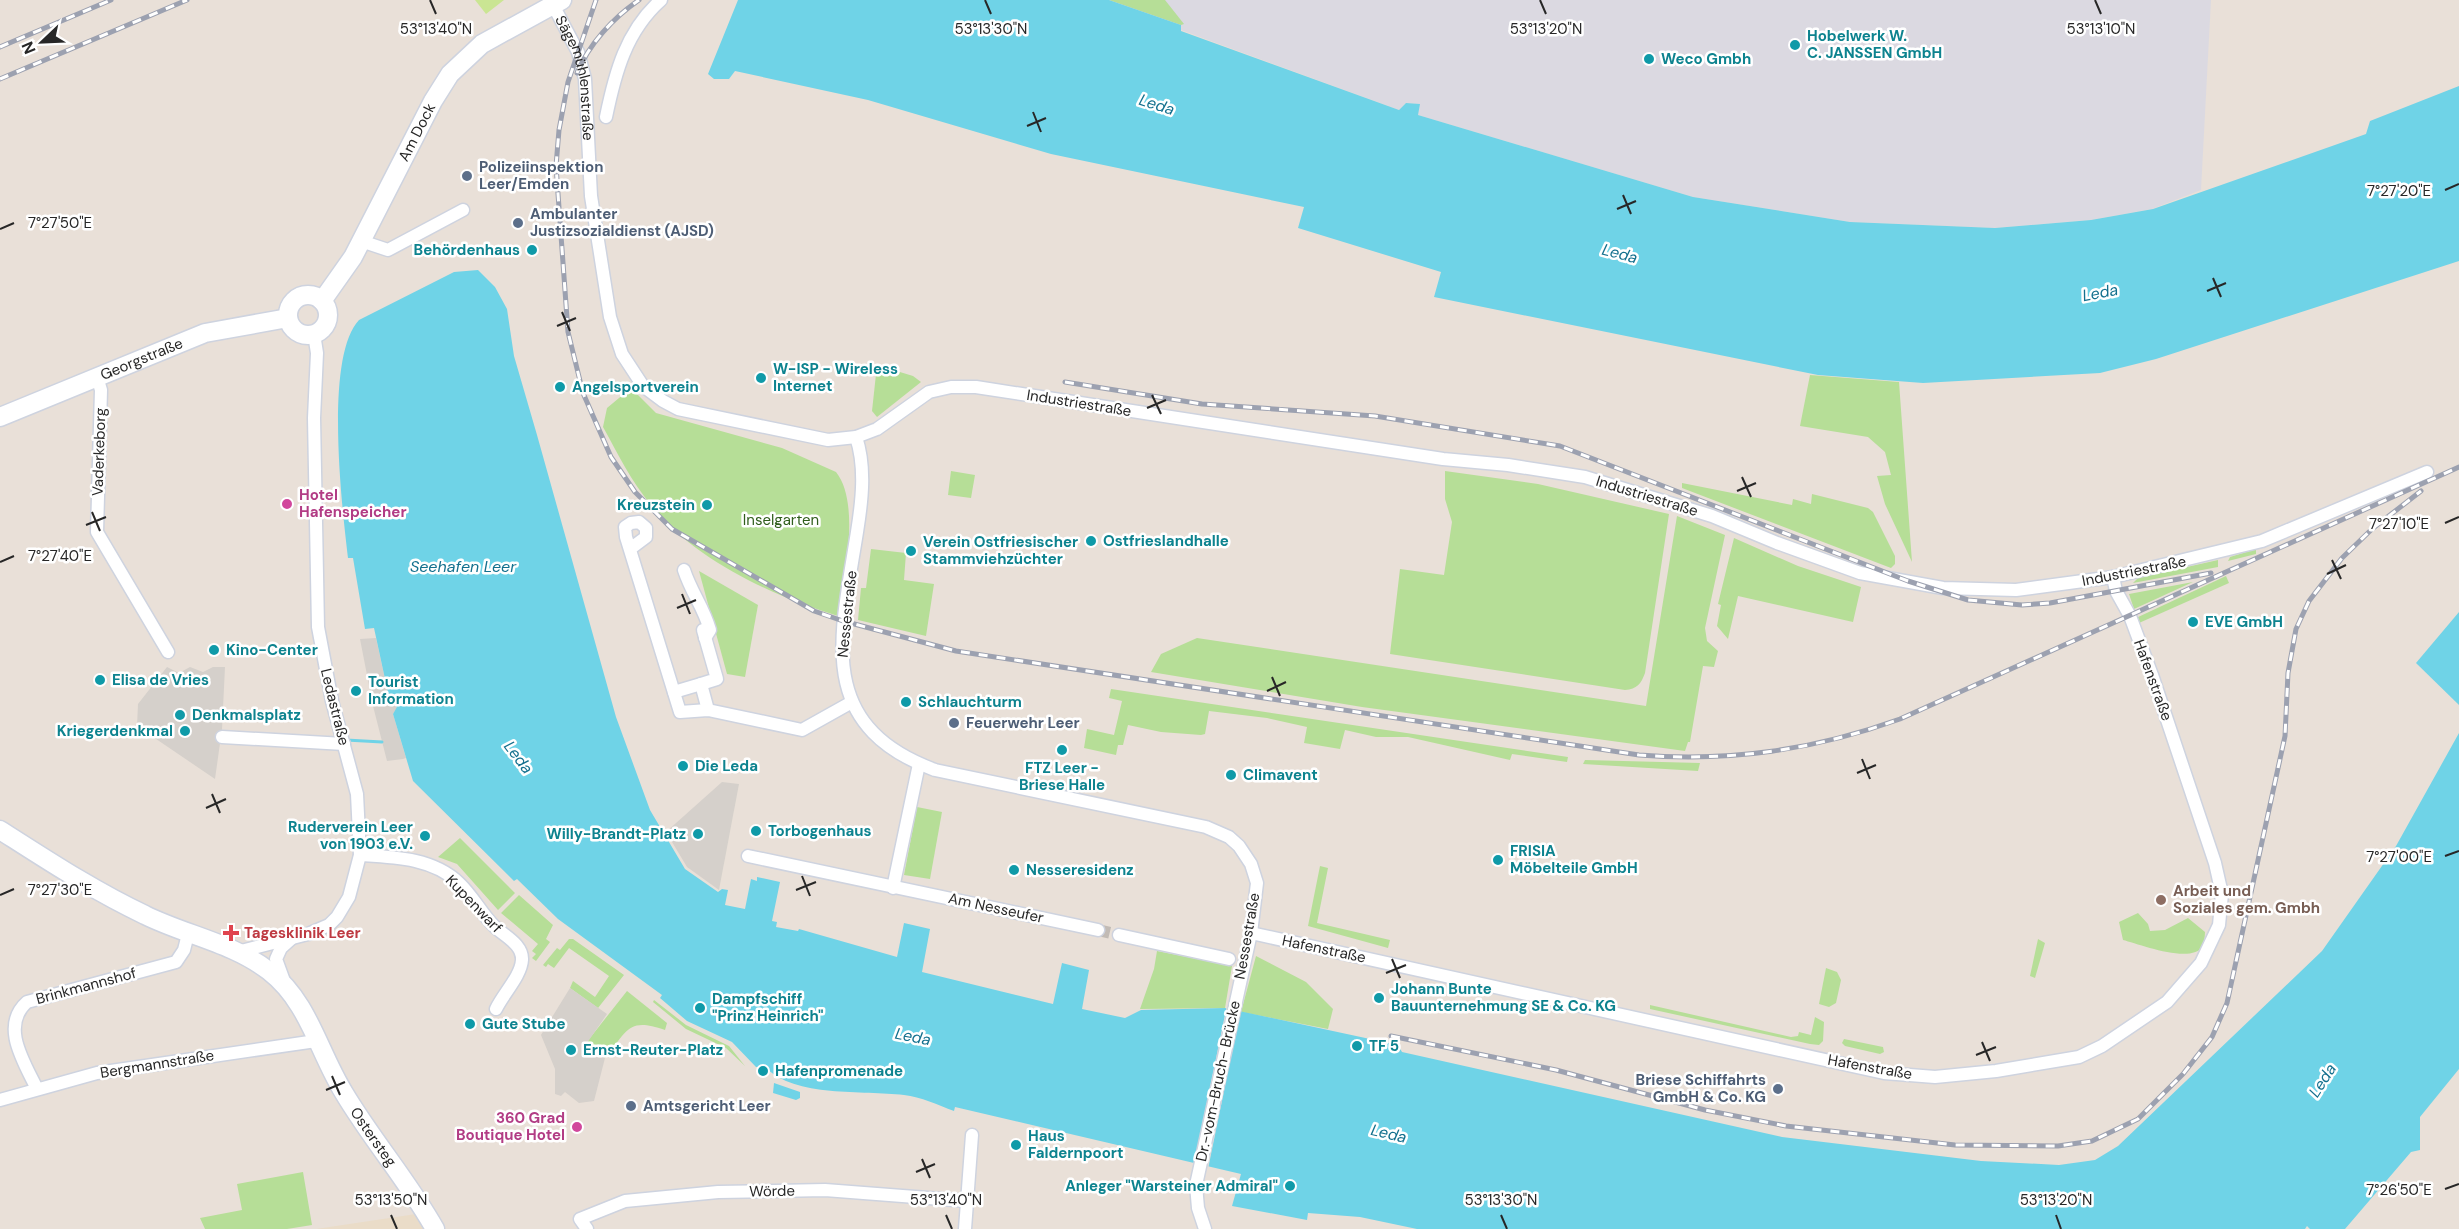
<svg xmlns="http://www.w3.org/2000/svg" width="2459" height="1229" viewBox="0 0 2459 1229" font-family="'DM Sans',sans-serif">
  <rect width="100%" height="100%" fill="#e9e0d8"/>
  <polygon fill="#dbd9e1" points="1109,0 2211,0 2201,190 2152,209 2091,220 1995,228 1850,222 1693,197 1418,115 1419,104 1406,103 1399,110 1181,30 1181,25"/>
  <polygon fill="#eadcc8" points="416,1214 424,1229 316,1229"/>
  <g fill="#b6de97">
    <polygon points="1109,0 1165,0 1184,24 1181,25"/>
    <polygon points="877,365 913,376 921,382 877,417 872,411"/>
    <polygon points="1810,375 1899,382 1912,562 1885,504 1877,476 1891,475 1885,452 1868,437 1800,426"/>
    <path d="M 631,388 L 656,413 L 782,448 L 836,472 C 861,503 844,580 838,616 C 774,597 693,559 651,505 C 631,481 618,454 603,427 L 607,408 Z"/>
    <polygon points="951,471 975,475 971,498 948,495"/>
    <path d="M 1445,471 L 1538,484 L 1669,514 L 1645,673 C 1641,684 1637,689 1625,690 L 1390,654 L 1400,569 L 1444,575 L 1452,522 L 1445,499 Z"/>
    <polygon points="1682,483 1792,505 1793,499 1811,504 1812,494 1868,508 1873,512 1895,556 1895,564 1891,568 1682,488"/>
    <polygon points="1677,516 1725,535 1705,628 1707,641 1718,651 1714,667 1703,666 1690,742 1688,742 1685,751 1362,707 1151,672 1161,654 1197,638 1646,706"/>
    <polygon points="1734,538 1798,566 1861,587 1853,622 1738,596 1728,639 1717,626 1721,605 1718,604"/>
    <polygon points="871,549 906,553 904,580 934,584 926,636 858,620 861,588 866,588"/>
    <polygon points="2256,549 2256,554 2228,561 2230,557"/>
    <polygon points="2218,560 2218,567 2133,583 2138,578"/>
    <polygon points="699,571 758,605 745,677 727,674"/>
    <polygon points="2226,576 2229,583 2139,623 2136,618"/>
    <polygon points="2193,582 2134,609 2129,594"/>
    <polygon points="1111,689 1568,757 1567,762 1512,754 1510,760 1408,737 1376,737 1345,730 1340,749 1304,743 1307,727 1267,718 1209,711 1205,734 1201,735 1161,732 1128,725 1123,745 1118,745 1116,755 1084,748 1087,729 1114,735 1122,701 1109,698"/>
    <polygon points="1585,760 1700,763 1698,771 1583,764"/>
    <polygon points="917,807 942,812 930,879 904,875"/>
    <polygon points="460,838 515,893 498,910 457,864 438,857"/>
    <polygon points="1320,866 1328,868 1317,923 1390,940 1388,948 1308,926"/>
    <polygon points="519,895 553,925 546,939 550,942 536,961 532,958 536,954 532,951 538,944 501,913"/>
    <path d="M 2138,913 L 2148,924 L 2150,931 L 2165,930 L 2188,918 L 2205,932 C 2205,936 2204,942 2203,946 C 2192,965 2139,944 2123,940 L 2119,922 Z"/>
    <polygon points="569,939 573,939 624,975 598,1008 570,988 573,981 595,997 609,976 569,948 554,968 548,964 546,967 543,965 557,948 560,950"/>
    <polygon points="2038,939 2045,943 2035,978 2030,976"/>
    <polygon points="1157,951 1232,966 1225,1008 1140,1009 1154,969"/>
    <polygon points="1256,956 1306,982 1333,1009 1328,1029 1241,1012"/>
    <polygon points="1826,968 1837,972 1841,980 1836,1003 1829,1007 1819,1004"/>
    <path d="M 627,991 L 667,1023 L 665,1030 C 628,1017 628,1030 605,1058 L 586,1043 Z"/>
    <polygon points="654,1000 686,1025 729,1046 745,1066 726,1048 686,1029 653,1002"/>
    <polygon points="1650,1005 1791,1037 1798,1036 1799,1032 1811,1035 1815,1017 1824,1022 1823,1041 1819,1045 1810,1044 1650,1009"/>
    <polygon points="1844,1039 1883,1047 1884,1052 1880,1054 1845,1046 1842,1043"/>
    <polygon points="303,1172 312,1225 287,1229 205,1229 200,1218 242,1210 237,1184"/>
  </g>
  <polygon fill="#cae593" points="475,0 504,0 486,14"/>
  <g fill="#d5d0cb">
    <polygon points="376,638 390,702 398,707 393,714 406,758 403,759 387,761 373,706 360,639"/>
    <polygon points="167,667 179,673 190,667 203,672 213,667 225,667 222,729 215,779 137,726 138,704"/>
    <polygon points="722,782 739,784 719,890 687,867 666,832"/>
    <polygon points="570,988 607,1014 587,1043 605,1058 594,1101 579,1103 565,1092 561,1096 555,1094 555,1069 541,1035"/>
  </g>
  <g fill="#6fd3e7">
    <polygon points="738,0 1109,0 1181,25 1181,31 1399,110 1406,103 1420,104 1418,115 1693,197 1850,222 1995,228 2091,220 2153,209 2366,134 2370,121 2459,86 2459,261 2156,359 2100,373 1923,383 1818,375 1434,297 1441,272 1298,228 1304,207 1051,154 868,100 735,71 729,79 714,79 708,74"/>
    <path d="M 478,270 L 495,287 L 507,309 L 514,356 L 537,435 L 616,717 L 650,810 L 685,869 L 718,892 L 722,889 L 728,890 L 725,905 L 745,909 L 751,879 L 757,881 L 757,877 L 780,882 L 772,921 L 777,922 L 776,927 L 798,931 L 799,929 L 897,957 L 904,923 L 930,929 L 922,972 L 1053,1004 L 1062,963 L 1089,970 L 1082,1009 L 1125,1018 L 1141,1010 L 1225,1008 L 1398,1045 L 1402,1052 L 1782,1137 L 1981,1161 L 2059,1165 L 2095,1160 L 2118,1146 L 2322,951 L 2396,846 L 2459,733 L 2459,1069 L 2420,1117 L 2420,1150 L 2411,1152 L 2345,1229 L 2310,1229 L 2307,1226 L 2305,1229 L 1417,1229 L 1360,1217 L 1308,1213 L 1307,1220 L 1232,1206 L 1241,1174 L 955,1107 L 954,1111 C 938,1105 921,1097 904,1095 C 863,1090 795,1098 765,1067 L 756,1067 L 732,1042 L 687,1021 L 660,998 L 662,995 L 558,919 L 517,879 L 514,881 L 413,781 L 393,714 L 397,707 L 390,702 L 374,628 L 365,629 L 353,558 L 348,558 C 342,507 324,357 359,320 L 454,272 Z"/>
    <polygon points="2459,612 2459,705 2416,663"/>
    <polygon points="774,1083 800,1092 800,1098 796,1100 773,1093"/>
  </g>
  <polygon fill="#e9e0d8" points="1227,1005 1241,1008 1208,1169 1194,1166"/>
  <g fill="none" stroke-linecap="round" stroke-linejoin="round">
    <polyline stroke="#6fd3e7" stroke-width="3" points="346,740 382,742"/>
    <polyline stroke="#c2bbb5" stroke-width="12" stroke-dasharray="12 6" stroke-linecap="butt" points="1098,930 1119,935"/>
    <g stroke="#ced3df" stroke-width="15">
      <g id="minor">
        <path id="s1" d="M 553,5 L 578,52 L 585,79 L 591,196 L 610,317 L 622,354 L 643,386 L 663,401 L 678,409 L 828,440 L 856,437 L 877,429 L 929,392 L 951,387 L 976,387 L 1443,459 L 1508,465 L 1585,477 L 1712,516 L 1777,543 L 1860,573 L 1943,588 L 2016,590 L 2113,577 L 2262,541 L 2427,472"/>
        <path d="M 606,117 C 615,73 626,31 661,0"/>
        <polyline points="361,241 388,250 463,210"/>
        <polyline points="97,377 101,390 97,532 168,652"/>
        <path d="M 856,437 C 866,467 862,501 857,532 C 841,634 813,725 935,770 L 1206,827 L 1229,837 L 1239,846 L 1251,864 L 1257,883 L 1251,933 L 1196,1185 L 1198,1208 L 1205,1229"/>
        <polyline points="630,549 646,537 646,528 639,522 631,523 625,527 626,537 680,712 708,710 802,730 852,702"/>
        <path d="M 684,570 C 692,594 703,606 710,630 L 705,638"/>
        <polyline points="701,684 717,679 703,630"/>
        <polyline points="674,692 701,684 708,710"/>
        <polyline points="222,737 344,744"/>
        <path d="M 360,855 C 394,857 433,858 459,883 C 473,896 481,913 494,926 C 504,936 523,944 522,960 C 521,976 503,994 496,1009"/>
        <polyline points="748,856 1098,930"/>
        <polyline points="893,888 919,764"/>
        <polyline points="1251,933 1884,1073 1935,1077 1996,1071 2079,1057 2102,1046 2167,1002 2201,963 2219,925 2222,894 2215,863 2152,675 2130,616 2116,591 2113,577"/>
        <polyline points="1119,935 1229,959"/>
        <polyline points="237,952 308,934 329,925 337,917 349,897 360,855 357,794 332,701 318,627 314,418 317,353 314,334"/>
        <polyline points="284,981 276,959 281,948 291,939"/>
        <path d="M 37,1089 C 24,1062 0,1026 27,1002 L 176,962 L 184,950 L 188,934"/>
        <polyline points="0,1100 97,1073 316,1041"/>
        <polyline points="587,1229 580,1219 625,1201 718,1192 825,1190 967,1201"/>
        <polyline points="965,1229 972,1135"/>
      </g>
    </g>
    <g stroke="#ced3df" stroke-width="21">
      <g id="secondary">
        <circle cx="308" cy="315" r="20"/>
        <path id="s2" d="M 322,301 L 353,257 L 433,101 L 450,74 L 482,44 L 562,0"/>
        <path id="s3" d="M 0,417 L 205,333 L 288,318"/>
        <path id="s4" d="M 0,830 C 47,860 94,891 145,915 C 185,935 233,943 269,971 C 309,1002 318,1051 344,1093 C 372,1140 408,1181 435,1229"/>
      </g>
    </g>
    <use href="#minor" stroke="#fff" stroke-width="12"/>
    <use href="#secondary" stroke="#fff" stroke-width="18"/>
    <g stroke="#9ca1b0" stroke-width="5">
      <g id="rail">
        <path d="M 596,0 L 568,82 L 559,130 L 556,166 L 568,332 L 583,393 L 611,457 L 635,492 L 672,529 L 814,611 L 843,621 L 956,651 L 1639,755 C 1731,762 1814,750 1900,719 L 2459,467"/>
        <polyline points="0,47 111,0"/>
        <path d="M 577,73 C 589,44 613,18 639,0"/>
        <polyline points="0,79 187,0"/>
        <polyline points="1065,382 1202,404 1375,416 1560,446 1908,581 1968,600 2022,605 2050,603 2211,573"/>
        <polyline points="1391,1036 1556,1070 1705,1110 1786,1126 1955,1145 2058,1146 2092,1141 2138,1119 2183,1074 2212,1037 2227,1003 2285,736 2288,673 2296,629 2309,601 2342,558 2372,529 2421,491"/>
      </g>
    </g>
    <use href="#rail" stroke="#fff" stroke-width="3" stroke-dasharray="9" stroke-linecap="butt"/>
  </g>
  <path fill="none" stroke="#272727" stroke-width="2" d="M 430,0 L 436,14M 985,0 L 991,14M 1540,0 L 1546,14M 2095,0 L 2101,14M 1033,112 L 1041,132M 1027,126 L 1046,118M 2445,190 L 2459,184M 1623,195 L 1631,214M 1617,209 L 1636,201M 0,229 L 14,223M 2213,278 L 2221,297M 2207,291 L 2226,283M 562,312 L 570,331M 557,326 L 576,318M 1152,395 L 1161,414M 1147,408 L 1166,400M 1742,477 L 1751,497M 1737,491 L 1756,483M 92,512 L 100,531M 2445,523 L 2459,517M 86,525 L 106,517M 2332,560 L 2341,579M 0,562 L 14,556M 2327,574 L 2346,565M 682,594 L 690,614M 677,608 L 696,600M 1272,677 L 1280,696M 1267,691 L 1286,682M 1862,759 L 1870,779M 1857,773 L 1876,765M 212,794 L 220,813M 206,808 L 226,799M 2445,856 L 2459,851M 802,876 L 810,896M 796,890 L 816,882M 0,895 L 14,889M 1392,959 L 1400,978M 1386,973 L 1406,965M 1982,1042 L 1990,1061M 1976,1055 L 1996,1047M 332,1076 L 340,1095M 326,1090 L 345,1082M 922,1159 L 930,1178M 916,1172 L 935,1164M 2445,1189 L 2459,1184M 391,1215 L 397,1229M 946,1215 L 952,1229M 1501,1215 L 1507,1229M 2056,1215 L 2061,1229"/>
  <g fill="#0f9aa8" stroke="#fff" stroke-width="2">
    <circle cx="1795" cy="45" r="6"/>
    <circle cx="1649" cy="59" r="6"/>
    <circle cx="532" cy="250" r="6"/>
    <circle cx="761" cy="378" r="6"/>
    <circle cx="560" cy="387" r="6"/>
    <circle cx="707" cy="505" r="6"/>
    <circle cx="1091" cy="541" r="6"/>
    <circle cx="911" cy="551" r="6"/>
    <circle cx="2193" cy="622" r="6"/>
    <circle cx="214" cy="650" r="6"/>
    <circle cx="100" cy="680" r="6"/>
    <circle cx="356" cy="691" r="6"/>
    <circle cx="906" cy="702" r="6"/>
    <circle cx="180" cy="715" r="6"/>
    <circle cx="185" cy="731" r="6"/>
    <circle cx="1062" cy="750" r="6"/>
    <circle cx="683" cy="766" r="6"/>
    <circle cx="1231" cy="775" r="6"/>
    <circle cx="756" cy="831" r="6"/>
    <circle cx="698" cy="834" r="6"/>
    <circle cx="425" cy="836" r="6"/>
    <circle cx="1498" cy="860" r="6"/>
    <circle cx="1014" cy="870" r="6"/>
    <circle cx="1379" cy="998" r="6"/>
    <circle cx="700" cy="1008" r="6"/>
    <circle cx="470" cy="1024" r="6"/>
    <circle cx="1357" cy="1046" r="6"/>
    <circle cx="571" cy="1050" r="6"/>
    <circle cx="763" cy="1071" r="6"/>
    <circle cx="1016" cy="1145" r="6"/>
    <circle cx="1290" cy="1186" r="6"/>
  </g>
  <g fill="#5c6f8a" stroke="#fff" stroke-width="2">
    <circle cx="467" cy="176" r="6"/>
    <circle cx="518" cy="223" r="6"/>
    <circle cx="954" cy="723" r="6"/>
    <circle cx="1778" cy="1089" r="6"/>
    <circle cx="631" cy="1106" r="6"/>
  </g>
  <g fill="#d1479c" stroke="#fff" stroke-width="2">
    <circle cx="287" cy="504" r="6"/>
    <circle cx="577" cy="1127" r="6"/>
  </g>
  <circle fill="#8d6e63" stroke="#fff" stroke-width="2" cx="2161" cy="900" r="6"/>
  <path fill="#e0444e" stroke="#fff" stroke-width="2" d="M228 924h6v6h6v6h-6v6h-6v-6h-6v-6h6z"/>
  <g text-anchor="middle" stroke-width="5" stroke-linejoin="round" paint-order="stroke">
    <g font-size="15" font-weight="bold" fill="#0d838f" stroke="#fff" text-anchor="start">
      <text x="1807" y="41">Hobelwerk W.<tspan x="1807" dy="17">C. JANSSEN GmbH</tspan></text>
      <text x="1661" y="64">Weco Gmbh</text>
      <text x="520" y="255" text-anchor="end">Behördenhaus</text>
      <text x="773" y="374">W-ISP - Wireless<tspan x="773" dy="17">Internet</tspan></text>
      <text x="572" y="392">Angelsportverein</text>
      <text x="695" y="510" text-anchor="end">Kreuzstein</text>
      <text x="1103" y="546">Ostfrieslandhalle</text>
      <text x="923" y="547">Verein Ostfriesischer<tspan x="923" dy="17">Stammviehzüchter</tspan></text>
      <text x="2205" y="627">EVE GmbH</text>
      <text x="226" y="655">Kino-Center</text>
      <text x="112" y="685">Elisa de Vries</text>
      <text x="368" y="687">Tourist<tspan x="368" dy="17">Information</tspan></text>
      <text x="918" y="707">Schlauchturm</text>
      <text x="192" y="720">Denkmalsplatz</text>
      <text x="173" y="736" text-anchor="end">Kriegerdenkmal</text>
      <text x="695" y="771">Die Leda</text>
      <text x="1062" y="773" text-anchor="middle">FTZ Leer -<tspan x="1062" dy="17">Briese Halle</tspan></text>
      <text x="1243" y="780">Climavent</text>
      <text x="413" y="832" text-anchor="end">Ruderverein Leer<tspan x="413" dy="17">von 1903 e.V.</tspan></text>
      <text x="768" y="836">Torbogenhaus</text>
      <text x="686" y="839" text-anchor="end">Willy-Brandt-Platz</text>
      <text x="1510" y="856">FRISIA<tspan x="1510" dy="17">Möbelteile GmbH</tspan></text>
      <text x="1026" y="875">Nesseresidenz</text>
      <text x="1391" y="994">Johann Bunte<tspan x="1391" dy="17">Bauunternehmung SE &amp; Co. KG</tspan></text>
      <text x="712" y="1004">Dampfschiff<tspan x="712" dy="17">"Prinz Heinrich"</tspan></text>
      <text x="482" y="1029">Gute Stube</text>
      <text x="1369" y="1051">TF 5</text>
      <text x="583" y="1055">Ernst-Reuter-Platz</text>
      <text x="775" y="1076">Hafenpromenade</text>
      <text x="1028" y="1141">Haus<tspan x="1028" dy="17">Faldernpoort</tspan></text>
      <text x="1278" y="1191" text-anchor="end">Anleger "Warsteiner Admiral"</text>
    </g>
    <g font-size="15" fill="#272727" stroke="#fff">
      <text dy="5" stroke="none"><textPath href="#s1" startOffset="78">Sägemühlenstraße</textPath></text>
      <text dy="5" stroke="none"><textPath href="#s2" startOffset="194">Am Dock</textPath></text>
      <text dy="5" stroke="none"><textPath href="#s3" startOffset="153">Georgstraße</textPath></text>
      <text transform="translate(1079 403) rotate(9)" y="5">Industriestraße</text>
      <text transform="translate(99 452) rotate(-88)" y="5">Vaderkeborg</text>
      <text transform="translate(1647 496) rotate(17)" y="5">Industriestraße</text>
      <text transform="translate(2134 571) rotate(-11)" y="5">Industriestraße</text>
      <text transform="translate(847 614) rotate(-84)" y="5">Nessestraße</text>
      <text transform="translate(2153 680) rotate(70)" y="5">Hafenstraße</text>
      <text transform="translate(335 707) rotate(76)" y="5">Ledastraße</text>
      <text transform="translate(474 904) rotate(46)" y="5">Kupenwarf</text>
      <text transform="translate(996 908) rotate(12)" y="5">Am Nesseufer</text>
      <text transform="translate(1247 936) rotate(-80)" y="5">Nessestraße</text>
      <text transform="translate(1324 949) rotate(12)" y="5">Hafenstraße</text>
      <text transform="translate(86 986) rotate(-15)" y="5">Brinkmannshof</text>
      <text transform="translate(157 1064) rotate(-9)" y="5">Bergmannstraße</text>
      <text transform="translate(1870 1067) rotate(10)" y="5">Hafenstraße</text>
      <text transform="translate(1218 1081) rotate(-78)" y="5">Dr.-vom-Bruch- Brücke</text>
      <text dy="5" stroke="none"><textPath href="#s4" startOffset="502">Ostersteg</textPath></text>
      <text transform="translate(772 1191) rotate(-1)" y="5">Wörde</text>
    </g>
    <g font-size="15" font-weight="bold" fill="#4e5e75" stroke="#fff" text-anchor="start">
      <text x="479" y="172">Polizeiinspektion<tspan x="479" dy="17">Leer/Emden</tspan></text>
      <text x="530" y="219">Ambulanter<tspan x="530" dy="17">Justizsozialdienst (AJSD)</tspan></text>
      <text x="966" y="728">Feuerwehr Leer</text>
      <text x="1766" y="1085" text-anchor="end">Briese Schiffahrts<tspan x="1766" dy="17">GmbH &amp; Co. KG</tspan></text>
      <text x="643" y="1111">Amtsgericht Leer</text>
    </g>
    <g font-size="15" font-weight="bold" fill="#b23c85" stroke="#fff" text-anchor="start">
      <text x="299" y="500">Hotel<tspan x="299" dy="17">Hafenspeicher</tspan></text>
      <text x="565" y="1123" text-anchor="end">360 Grad<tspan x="565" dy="17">Boutique Hotel</tspan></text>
    </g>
    <g font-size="15" fill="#305e1c" stroke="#fff">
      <text x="781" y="525">Inselgarten</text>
    </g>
    <g font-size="15" font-weight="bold" fill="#785e54" stroke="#fff" text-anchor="start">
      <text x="2173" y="896">Arbeit und<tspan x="2173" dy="17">Soziales gem. Gmbh</tspan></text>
    </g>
    <g font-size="15" font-weight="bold" fill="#be3a42" stroke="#fff" text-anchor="start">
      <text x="244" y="938">Tagesklinik Leer</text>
    </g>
    <g font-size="16" font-style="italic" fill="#13708e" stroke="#fff">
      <text transform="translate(1157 104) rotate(18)" y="6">Leda</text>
      <text transform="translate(1620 253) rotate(15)" y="6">Leda</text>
      <text transform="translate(2100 292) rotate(-11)" y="6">Leda</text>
      <text x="463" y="572">Seehafen Leer</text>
      <text transform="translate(519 757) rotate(53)" y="6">Leda</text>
      <text transform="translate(913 1036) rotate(11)" y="6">Leda</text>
      <text transform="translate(2322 1080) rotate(-57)" y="6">Leda</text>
      <text transform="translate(1389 1133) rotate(13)" y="6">Leda</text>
    </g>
  </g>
  <g font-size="15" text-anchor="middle" fill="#272727" stroke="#fff" stroke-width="5" stroke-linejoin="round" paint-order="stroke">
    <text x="436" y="34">53°13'40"N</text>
    <text x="991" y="34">53°13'30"N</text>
    <text x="1546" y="34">53°13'20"N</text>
    <text x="2101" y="34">53°13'10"N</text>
    <text x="2399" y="196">7°27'20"E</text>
    <text x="60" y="228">7°27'50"E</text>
    <text x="2399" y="529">7°27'10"E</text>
    <text x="60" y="561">7°27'40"E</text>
    <text x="2399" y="862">7°27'00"E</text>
    <text x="60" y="895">7°27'30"E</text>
    <text x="2399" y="1195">7°26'50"E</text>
    <text x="391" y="1205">53°13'50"N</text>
    <text x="946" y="1205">53°13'40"N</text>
    <text x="1501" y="1205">53°13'30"N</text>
    <text x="2056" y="1205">53°13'20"N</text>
  </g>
  <g transform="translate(42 42) rotate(247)" stroke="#ffffff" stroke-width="4.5" paint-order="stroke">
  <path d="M0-4.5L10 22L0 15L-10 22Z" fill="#272727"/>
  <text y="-9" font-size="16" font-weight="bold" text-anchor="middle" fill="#272727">N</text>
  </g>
</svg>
